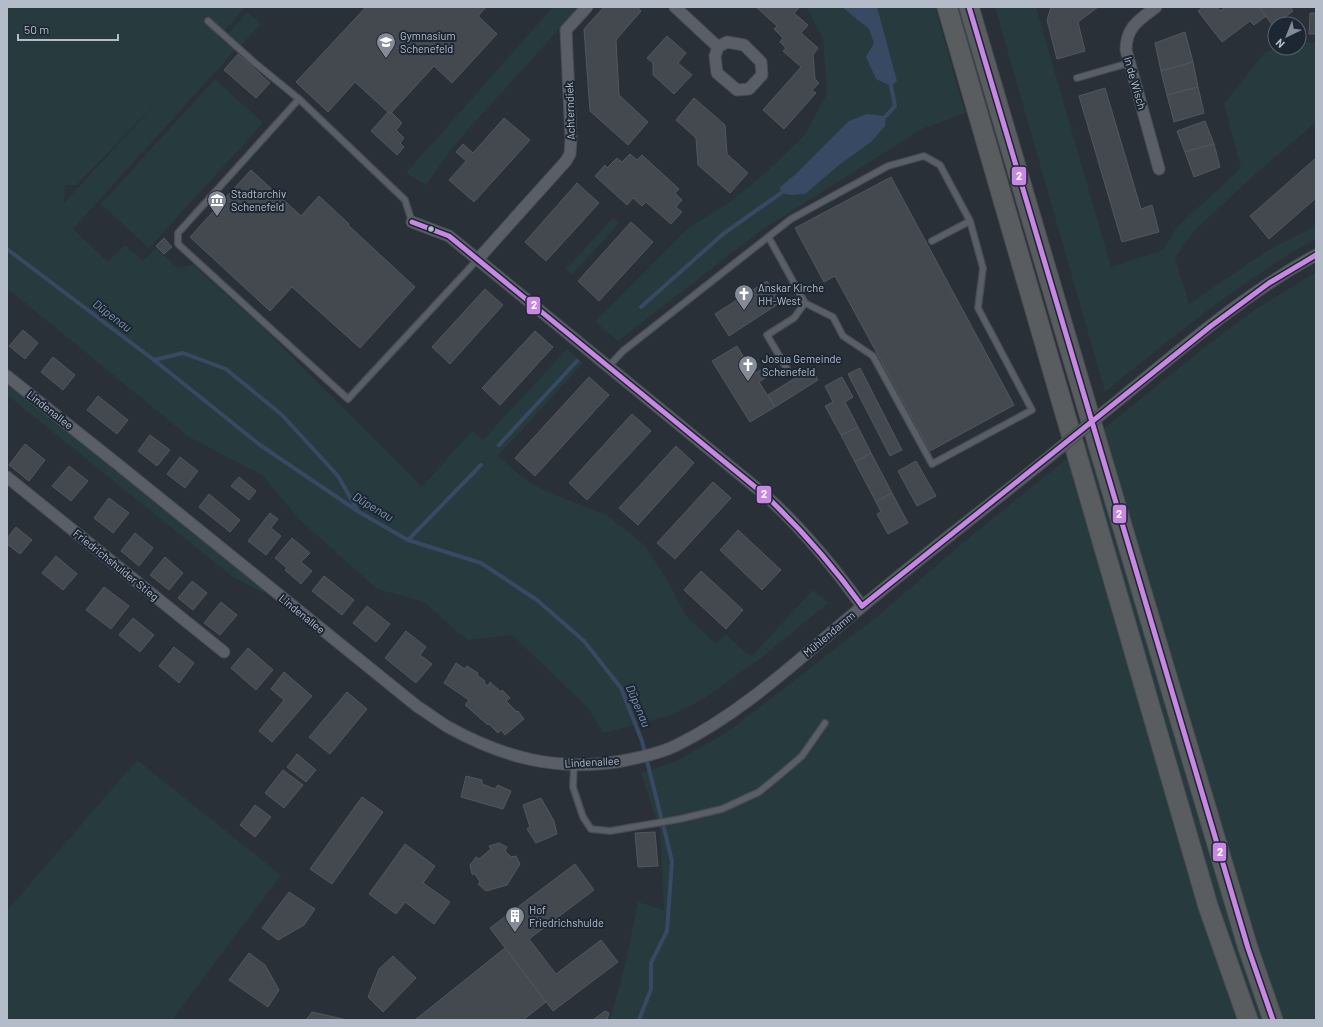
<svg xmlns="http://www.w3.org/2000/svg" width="1323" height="1027" viewBox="0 0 1323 1027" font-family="Barlow,sans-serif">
  <rect width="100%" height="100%" fill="#2a3038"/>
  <g fill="#273a3e" fill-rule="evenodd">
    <path d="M 7,7 L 243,7 L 244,9 L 218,37 L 235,50 L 73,229 L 108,262 L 125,245 L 143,261 L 156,248 L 178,268 L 193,265 L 258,323 L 422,487 L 472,431 L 483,440 L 567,349 L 583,363 L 498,456 L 524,479 L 552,494 L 607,515 L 645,546 L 668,581 L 686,616 L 716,644 L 725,634 L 751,657 L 813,590 L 828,603 L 761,658 L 702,700 L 671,715 L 603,733 L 589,709 L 512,635 L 467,640 L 424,602 L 377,589 L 300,520 L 262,475 L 189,437 L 7,288 ZM 167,91 L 64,203 L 65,188 L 63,185 L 77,185 Z"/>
    <polygon points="553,7 579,7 456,143 426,185 406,173"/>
    <polygon points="806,7 935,7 965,113 922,129 763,229 618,341 595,322 687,229 727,204 762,176 805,135 827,93 823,38"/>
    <path d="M 995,7 L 1036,7 L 1111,267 L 1163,250 L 1177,227 L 1241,168 L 1224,104 L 1265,52 L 1279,48 L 1299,48 L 1299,42 L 1301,42 L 1316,43 L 1316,122 L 1250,179 L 1194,231 L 1175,258 L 1189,304 L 1270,249 L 1316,226 L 1316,239 C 1240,281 1173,337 1105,392 Z"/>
    <polygon points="248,12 261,24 241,45 228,34"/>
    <polygon points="215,79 263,123 149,248 101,204"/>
    <polygon points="613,218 619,223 572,275 566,269"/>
    <polygon points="1316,272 1316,1020 610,1020 625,966 638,902 664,910 660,830 641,773 677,761 726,733 879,615 965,541 1205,347 1253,311"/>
    <polygon points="7,383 265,591 264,593 233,577 7,395"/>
    <polygon points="137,760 281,875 172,1020 7,1020 7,911"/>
  </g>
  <g fill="#384963">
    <polygon points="842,7 877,7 897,81 891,86 876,79 866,57 874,43 869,29"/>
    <polygon points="867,114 886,116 885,126 871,142 839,165 805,194 791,195 781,193 780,187 797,173 849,121"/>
  </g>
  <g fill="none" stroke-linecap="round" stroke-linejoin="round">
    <g stroke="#384963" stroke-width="4">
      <polyline points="886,116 895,106 891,86"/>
      <polyline points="7,249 154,360 260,445 359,512 408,540 481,563 537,600 584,641 621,688 642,741 661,817"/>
      <polyline points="641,307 723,234 781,193"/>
      <polyline points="154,360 183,353 226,369 282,415 338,476 358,511"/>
      <polyline points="499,445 577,361"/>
      <polyline points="408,540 481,465"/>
      <polyline points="639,1020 651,989 651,963 667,931 672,861 664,828"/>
    </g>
  </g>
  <g fill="#444950" stroke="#52575f">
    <polygon points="366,7 486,7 478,16 497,34 452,83 434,66 390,114 355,82 328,112 296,82"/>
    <polygon points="604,7 637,7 641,11 616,40 619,95 648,122 628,145 590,111 584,29"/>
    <polygon points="756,7 798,7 799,8 794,13 808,25 801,33 818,48 813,55 815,79 819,83 812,90 816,93 784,129 763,110 801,67 783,51 786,48 780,42 783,38 774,29 777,26"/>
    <polygon points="1051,7 1098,7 1078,22 1085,51 1057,59 1047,20"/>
    <polygon points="1203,7 1217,7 1220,11 1226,7 1259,7 1266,16 1254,25 1250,21 1222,42 1198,11"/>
    <polygon points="1259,7 1290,7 1293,11 1273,26"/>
    <polygon points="1310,13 1316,13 1316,34 1309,34"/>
    <polygon points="1185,32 1193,62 1161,71 1155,43"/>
    <polygon points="667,36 686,53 678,63 692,75 674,94 653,75 653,63 647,58"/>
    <polygon points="238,54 270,83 256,98 224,70"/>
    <polygon points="1193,62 1198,87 1167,95 1161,71"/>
    <polygon points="1198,87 1204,113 1174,122 1167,95"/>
    <polygon points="1105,88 1141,209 1152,205 1159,232 1122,242 1079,96"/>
    <polygon points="694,98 725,125 727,154 748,173 730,193 698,165 696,138 676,120"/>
    <polygon points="388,112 390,114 391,112 402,123 396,130 404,138 400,143 404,147 397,155 371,131"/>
    <polygon points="504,118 530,140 474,202 449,180 466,161 456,152 463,144 473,153"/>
    <polygon points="1205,121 1214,144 1185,152 1177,131"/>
    <polygon points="1214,144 1220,167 1194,177 1185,152"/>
    <polygon points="630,154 637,160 642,155 679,189 675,193 682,200 676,207 682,212 671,224 646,202 642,206 633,198 627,205 595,176 605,165 607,168 617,158 622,162"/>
    <polygon points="1316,158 1316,198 1269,239 1250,216"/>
    <polygon points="251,170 301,216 319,196 349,224 348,225 415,287 360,348 292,287 270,311 190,237"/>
    <polygon points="891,177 1014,405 930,451 835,276 824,282 795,228"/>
    <polygon points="577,183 599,203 546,261 525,242"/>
    <polygon points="631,222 653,242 599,301 578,281"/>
    <polygon points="164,238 172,247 164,254 156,246"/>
    <polygon points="767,281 781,302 729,336 715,314"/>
    <polygon points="485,289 503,305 450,364 432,347"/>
    <polygon points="23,330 38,343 25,359 9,346"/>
    <polygon points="535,331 553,347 500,405 482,388"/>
    <polygon points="737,346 754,374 765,367 770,375 759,382 775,407 750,422 712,361"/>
    <polygon points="53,357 75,375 63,390 41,372"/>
    <polygon points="811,368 818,380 775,407 768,395"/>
    <polygon points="860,368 902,450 890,456 848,374"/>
    <polygon points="589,377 609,395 535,476 515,458"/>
    <polygon points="842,377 853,397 845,402 858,427 841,435 825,406 833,402 825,386"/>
    <polygon points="98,396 128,420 117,434 87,410"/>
    <polygon points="632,414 651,431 587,500 569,483"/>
    <polygon points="858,427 871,453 855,462 841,435"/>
    <polygon points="150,435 170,450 157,466 138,451"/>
    <polygon points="25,444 45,460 29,481 9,465"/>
    <polygon points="676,446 694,463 638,525 619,508"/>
    <polygon points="871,453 892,493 876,502 855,462"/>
    <polygon points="180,457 198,471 185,488 167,474"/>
    <polygon points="916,461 936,496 917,506 898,471"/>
    <polygon points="69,466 88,481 71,501 52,486"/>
    <polygon points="239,477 256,491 249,500 231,486"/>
    <polygon points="713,482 731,498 675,559 657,543"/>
    <polygon points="892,493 908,523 888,534 877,514 881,512 876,502"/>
    <polygon points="209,494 240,520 230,532 199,507"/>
    <polygon points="109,498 129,513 113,533 94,518"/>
    <polygon points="270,513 278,519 271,528 281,536 266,555 248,541"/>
    <polygon points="16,527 32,540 20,554 7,544 7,538"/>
    <polygon points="738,530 781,570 762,590 720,550"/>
    <polygon points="135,533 153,548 139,566 121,551"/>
    <polygon points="292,538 310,553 301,562 312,571 301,584 285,570 287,568 275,558"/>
    <polygon points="56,556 77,574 63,590 42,573"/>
    <polygon points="165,557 183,573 169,590 150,575"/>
    <polygon points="701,571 743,610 726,629 684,590"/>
    <polygon points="324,576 354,600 342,615 312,591"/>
    <polygon points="192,581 207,593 193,610 178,598"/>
    <polygon points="104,587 129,606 111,629 86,610"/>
    <polygon points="221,602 237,615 220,635 204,623"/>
    <polygon points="367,606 390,624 376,642 353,623"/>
    <polygon points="133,618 154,635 140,652 119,635"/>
    <polygon points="406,631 426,647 420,655 432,664 416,683 385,658"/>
    <polygon points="174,647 194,663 179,683 159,666"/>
    <polygon points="248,648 273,670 256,690 231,668"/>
    <polygon points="456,663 465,669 467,666 478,673 477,675 485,681 484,683 488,686 490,682 501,692 502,690 510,698 506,701 517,712 518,711 524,719 505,735 501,730 498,733 489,724 488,725 465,705 469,700 444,683"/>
    <polygon points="284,672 312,696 272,742 259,731 284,700 271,689"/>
    <polygon points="347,692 367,709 330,754 309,737"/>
    <polygon points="297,754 316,770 306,782 287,767"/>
    <polygon points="283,770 303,785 284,808 265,793"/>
    <polygon points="466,776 482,780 482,784 495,789 498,785 511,791 503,809 461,797"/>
    <polygon points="362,797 383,812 332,884 310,869"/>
    <polygon points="541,798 554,821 557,834 536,843 527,829 530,827 523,805"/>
    <polygon points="255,805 271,817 255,837 240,825"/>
    <polygon points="655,832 658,866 638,867 635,833"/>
    <polygon points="499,843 507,847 505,851 511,857 516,856 520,864 507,885 486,891 478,884 480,882 475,874 472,874 470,865 476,857 479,859 491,849 489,846"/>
    <polygon points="405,844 435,866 423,883 450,902 434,924 405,902 396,914 369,894"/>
    <polygon points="575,864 594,890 529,939 556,974 601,940 618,962 553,1011 490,928"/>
    <polygon points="289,892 315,909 304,925 278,940 262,928"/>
    <polygon points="505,948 546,1002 523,1020 415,1020"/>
    <polygon points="249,953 265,965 279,990 268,1007 229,980"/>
    <polygon points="393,956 416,978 383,1012 368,997 379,969"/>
    <polygon points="605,1011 609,1013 607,1020 593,1020"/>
    <polygon points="312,1012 343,1019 345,1020 306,1020"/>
  </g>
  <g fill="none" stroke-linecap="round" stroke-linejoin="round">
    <g stroke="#484c53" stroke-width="8">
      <g id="lane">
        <polyline points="208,21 255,63 299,99 405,200 412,222"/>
        <polyline points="1077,78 1129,63"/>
        <polyline points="299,99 178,233 178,244 348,399 478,259"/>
        <polyline points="932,241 970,221"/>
        <polyline points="608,367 623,351 791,219 888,166 924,156 940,165 970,221 983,268 978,308 1032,410 932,464 873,356 843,336 833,317 805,303 769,238"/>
        <polyline points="787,369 767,335 794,318 805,303"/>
        <polyline points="574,765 573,787 583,817 591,829 610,831 680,819 722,809 759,792 781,774 802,756 825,723"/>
      </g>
    </g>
    <g stroke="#484c53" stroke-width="13">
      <g id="street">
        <polyline points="675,7 718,47"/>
        <path d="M 1156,7 C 1139,20 1126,27 1126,50 L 1159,169"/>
        <polygon points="727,42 744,45 761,62 762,75 749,89 737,90 717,73 715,56 718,47"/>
        <path d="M 412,222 L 449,236 L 765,495 C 802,528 833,566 862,606"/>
        <polyline points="478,259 566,161 570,154 571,139 566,30 587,7"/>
        <path d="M 7,376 L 120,466 L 418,707 C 428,713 438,721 448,727 C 504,758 558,772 622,761 C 638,758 660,753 675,746 C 743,713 800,658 858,610 C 917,560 979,513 1039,465"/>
        <path d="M 1125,395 C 1186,345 1246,293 1316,255"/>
        <polyline points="7,477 224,652"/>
      </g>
    </g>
    <g stroke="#474c53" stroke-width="21">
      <g id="highway">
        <polyline points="947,7 1208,906 1248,1020"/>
        <polyline points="969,7 1101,455 1248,948 1273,1020"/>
      </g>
    </g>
    <use href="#lane" stroke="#5a5e66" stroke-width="5.5"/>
    <use href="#street" stroke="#5a5e66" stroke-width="11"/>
    <use href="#highway" stroke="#5a5d60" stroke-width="19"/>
    <g stroke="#484c53" stroke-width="13" stroke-linecap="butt">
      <polyline id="street-bridge" points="1039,465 1125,395"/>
    </g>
    <use href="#street-bridge" stroke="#5a5e66" stroke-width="11"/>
    <g stroke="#1d2633" stroke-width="8">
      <g id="bus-1">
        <polyline points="969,7 1248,948 1273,1020"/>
        <path d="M 412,222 L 449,236 L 765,495 C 801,529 833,566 862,606"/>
        <polyline points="862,606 1211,326 1269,283 1316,255"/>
      </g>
    </g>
    <use href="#bus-1" stroke="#c787e3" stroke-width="5"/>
  </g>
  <defs>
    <g id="school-pin" transform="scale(1)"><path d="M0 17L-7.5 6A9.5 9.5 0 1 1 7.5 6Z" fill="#848b96" stroke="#1d2633"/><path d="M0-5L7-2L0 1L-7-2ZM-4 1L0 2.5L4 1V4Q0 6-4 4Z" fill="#fff"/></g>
    <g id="museum-pin" transform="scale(1)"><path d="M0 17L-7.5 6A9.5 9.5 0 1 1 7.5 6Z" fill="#848b96" stroke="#1d2633"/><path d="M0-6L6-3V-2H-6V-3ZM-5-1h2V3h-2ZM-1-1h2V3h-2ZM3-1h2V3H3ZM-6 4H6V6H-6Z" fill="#fff"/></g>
    <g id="church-pin" transform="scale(1)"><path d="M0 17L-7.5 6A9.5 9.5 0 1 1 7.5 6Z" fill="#848b96" stroke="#1d2633"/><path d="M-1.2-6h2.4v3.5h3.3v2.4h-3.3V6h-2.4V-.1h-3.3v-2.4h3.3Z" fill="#fff"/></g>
    <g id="building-pin" transform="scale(1)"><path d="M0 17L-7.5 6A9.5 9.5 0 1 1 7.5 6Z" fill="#848b96" stroke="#1d2633"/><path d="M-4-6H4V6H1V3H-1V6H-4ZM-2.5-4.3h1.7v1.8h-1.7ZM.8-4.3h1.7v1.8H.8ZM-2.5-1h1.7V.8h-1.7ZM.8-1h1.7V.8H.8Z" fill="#fff"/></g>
  </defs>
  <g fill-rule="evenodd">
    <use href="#school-pin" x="386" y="42"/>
    <use href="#museum-pin" x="217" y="200"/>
    <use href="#church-pin" x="744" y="294"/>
    <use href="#church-pin" x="748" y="365"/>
    <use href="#building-pin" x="515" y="916"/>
  </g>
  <circle fill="#b4bcc9" stroke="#1d2633" stroke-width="1.5" cx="431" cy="229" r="3.5"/>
  <g text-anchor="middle" stroke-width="4" stroke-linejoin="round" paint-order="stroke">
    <g font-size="11" fill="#b4bcc9" stroke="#1d2633" text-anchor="start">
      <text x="400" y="40">Gymnasium<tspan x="400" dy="13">Schenefeld</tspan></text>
      <text x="231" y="198">Stadtarchiv<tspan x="231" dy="13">Schenefeld</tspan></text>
      <text x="758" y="292">Anskar Kirche<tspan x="758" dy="13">HH-West</tspan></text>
      <text x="762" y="363">Josua Gemeinde<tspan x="762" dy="13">Schenefeld</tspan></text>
      <text x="529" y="914">Hof<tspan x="529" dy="13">Friedrichshulde</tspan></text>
    </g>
    <g font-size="11" fill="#b4bcc9" stroke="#1d2633">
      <text transform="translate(1135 83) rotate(74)" y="4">In de Wisch</text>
      <text transform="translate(570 111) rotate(-92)" y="4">Achterndiek</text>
      <text transform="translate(50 410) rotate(38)" y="4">Lindenallee</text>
      <text transform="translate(116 565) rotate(39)" y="4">Friedrichshulder Stieg</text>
      <text transform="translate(302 614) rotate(39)" y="4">Lindenallee</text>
      <text transform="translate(829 634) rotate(-40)" y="4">Mühlendamm</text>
      <text transform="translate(592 762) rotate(-3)" y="4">Lindenallee</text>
    </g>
    <g font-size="12" font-style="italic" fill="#7c92b1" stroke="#1d2633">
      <text transform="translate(112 316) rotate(37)" y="4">Düpenau</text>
      <text transform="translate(373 507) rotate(31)" y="4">Düpenau</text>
      <text transform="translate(638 706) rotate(67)" y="4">Düpenau</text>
    </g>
  </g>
  <g stroke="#1d2633" stroke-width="1.5">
    <rect x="1011" y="166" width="16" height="20" rx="4" fill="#c787e3"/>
    <rect x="526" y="296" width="15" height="19" rx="4" fill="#c787e3"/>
    <rect x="756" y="485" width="16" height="19" rx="4" fill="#c787e3"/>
    <rect x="1112" y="504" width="15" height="20" rx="4" fill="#c787e3"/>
    <rect x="1212" y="842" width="15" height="20" rx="4" fill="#c787e3"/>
  </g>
  <g font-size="11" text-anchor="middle" font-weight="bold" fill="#fff">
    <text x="1019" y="180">2</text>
    <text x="534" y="309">2</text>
    <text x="764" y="498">2</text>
    <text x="1119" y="518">2</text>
    <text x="1220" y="856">2</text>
  </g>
  <rect width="1323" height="1027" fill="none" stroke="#b4bcc9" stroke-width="16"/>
  <g transform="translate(1287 36) rotate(223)"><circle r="19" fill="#1d2633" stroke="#59626f"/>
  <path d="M0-3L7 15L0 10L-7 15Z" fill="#848b96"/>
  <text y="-6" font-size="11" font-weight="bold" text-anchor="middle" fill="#b4bcc9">N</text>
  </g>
  <path d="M18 34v6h100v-6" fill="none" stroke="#b4bcc9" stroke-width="2"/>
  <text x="24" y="34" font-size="12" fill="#b4bcc9" stroke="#1d2633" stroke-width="3" paint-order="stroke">50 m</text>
</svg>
